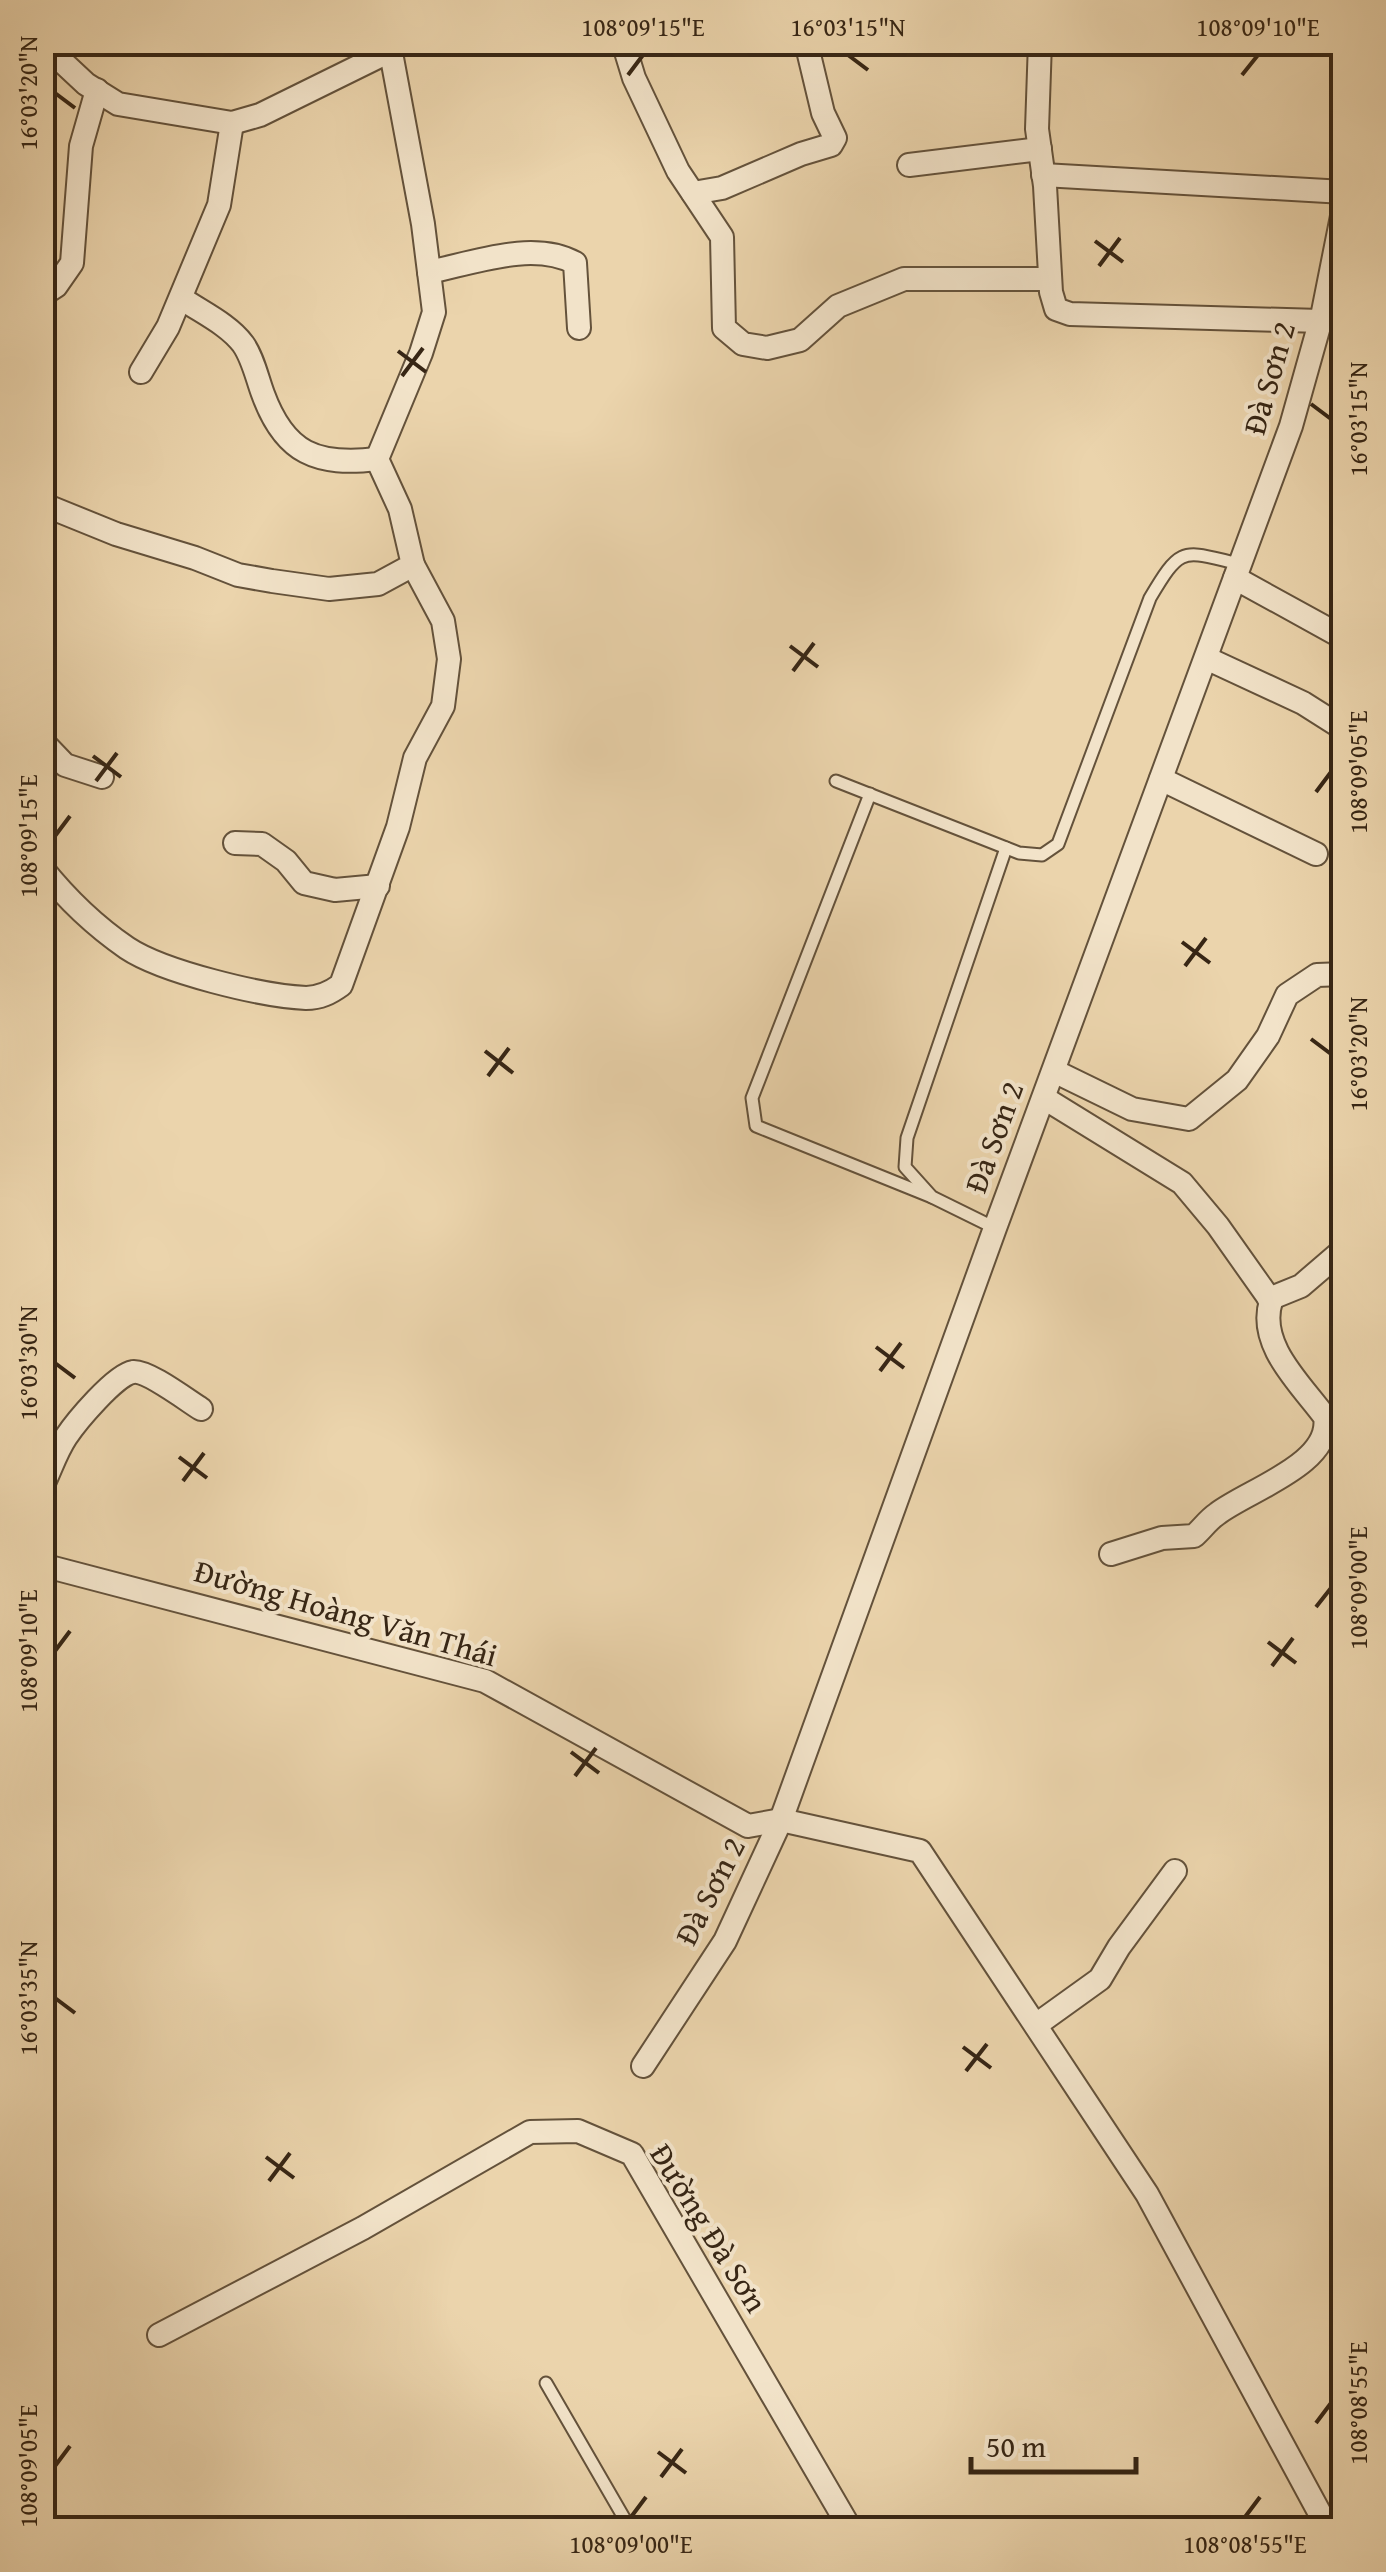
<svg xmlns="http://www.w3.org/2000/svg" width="1386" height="2572" viewBox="0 0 1386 2572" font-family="'Gentium Book Plus',serif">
  <rect width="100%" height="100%" fill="#ebd4ac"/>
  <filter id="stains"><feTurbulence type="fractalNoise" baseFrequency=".002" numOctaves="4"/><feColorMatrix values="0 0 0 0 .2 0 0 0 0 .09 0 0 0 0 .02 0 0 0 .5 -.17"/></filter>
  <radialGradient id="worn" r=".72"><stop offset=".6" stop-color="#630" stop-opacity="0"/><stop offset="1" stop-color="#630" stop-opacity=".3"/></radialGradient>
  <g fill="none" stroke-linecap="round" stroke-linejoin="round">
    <g stroke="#64523b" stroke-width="15">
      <g id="service">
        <path d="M 836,781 L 1019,853 L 1042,855 L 1058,844 L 1150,598 C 1182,544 1182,551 1240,564"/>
        <polyline points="870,794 752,1098 756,1126 932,1197"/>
        <polyline points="995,1228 932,1197 905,1167 907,1138 1006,848"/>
        <polyline points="546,2383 631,2530"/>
      </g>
    </g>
    <g stroke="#64523b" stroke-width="26">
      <g id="minor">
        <polyline points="623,42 634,78 678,171 722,237 724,328 743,344 767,348 800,340 838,306 904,279 1050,279"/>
        <polyline points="1040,42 1037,129 1045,186 1051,292 1056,309 1070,314 1320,321"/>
        <polyline points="42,49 56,56 86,84 118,104 232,123 260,115 390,51"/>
        <polyline points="909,165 1040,149"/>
        <polyline points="1043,175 1344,192"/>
        <polyline points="693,193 722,188 801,154 831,145 835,138 823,113 806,42"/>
        <path d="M 429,272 C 473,263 533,240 575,263 L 579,328"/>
        <polyline points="42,295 56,286 72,263 81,146 97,90"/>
        <path d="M 181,298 C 201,312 228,324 243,344 C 253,358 257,378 263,394 C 285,454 317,466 377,459"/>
        <polyline points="141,372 168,327 219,205 232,123"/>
        <polyline points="42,504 116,534 195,558 238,575 272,581 329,589 378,584 413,565 400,509 377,459 421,353 434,312 423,224 389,42"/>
        <polyline points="1235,578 1344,638"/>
        <polyline points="1206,658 1303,703 1344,729"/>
        <polyline points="42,741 65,765 102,777"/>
        <polyline points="1161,779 1316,854"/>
        <polyline points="235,843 262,844 286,861 304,883 335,890 378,886"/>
        <path d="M 42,868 C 66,898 95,926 127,948 C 163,972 262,996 306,998 C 320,998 330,993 341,985 L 398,827 L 415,758 L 443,706 L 449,659 L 443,621 L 413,565"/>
        <polyline points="1054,1071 1132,1109 1189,1119 1237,1080 1268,1036 1287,995 1317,975 1344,974"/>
        <path d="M 1044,1098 L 1182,1183 L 1218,1226 L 1271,1301 C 1257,1345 1301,1384 1325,1417 C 1333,1464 1248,1490 1217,1514 C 1208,1520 1202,1529 1194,1536 L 1162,1538 L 1111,1554"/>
        <polyline points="1269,1299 1301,1286 1344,1249"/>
        <path d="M 42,1487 C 50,1471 56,1452 66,1437 C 76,1422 115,1375 133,1372 C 147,1370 188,1401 201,1409"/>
        <polyline points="42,1565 485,1681 748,1826 781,1820 920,1851 1147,2194 1324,2521 1333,2530"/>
        <polyline points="1036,2025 1100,1979 1119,1947 1175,1871"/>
        <polyline points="643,2066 725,1941 781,1820 995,1228 1291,426 1323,312 1344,206"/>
        <polyline points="159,2335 363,2228 530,2132 578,2131 632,2154 851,2530"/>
      </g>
    </g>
    <use href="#service" stroke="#f2e3c9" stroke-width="11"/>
    <use href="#minor" stroke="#f2e3c9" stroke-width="22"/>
  </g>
  <path fill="none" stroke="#372615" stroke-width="4" d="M 848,55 L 868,70M 628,75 L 643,55M 1242,75 L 1258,55M 55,93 L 75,108M 1095,241 L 1123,262M 1099,266 L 1120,238M 398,351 L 426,372M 402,376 L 423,348M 1311,404 L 1331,419M 790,646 L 818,667M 793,671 L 814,643M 93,756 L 121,777M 96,781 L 117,753M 1316,792 L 1331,772M 55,836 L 70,816M 1182,942 L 1210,963M 1185,966 L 1206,938M 1311,1039 L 1331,1054M 485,1051 L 513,1073M 488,1076 L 509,1048M 876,1347 L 904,1368M 55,1363 L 75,1378M 880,1371 L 901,1343M 179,1457 L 207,1478M 183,1481 L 204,1453M 1316,1607 L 1331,1588M 1268,1642 L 1296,1663M 55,1651 L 70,1631M 1272,1666 L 1293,1638M 571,1752 L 599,1773M 575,1776 L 596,1748M 55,1998 L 75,2013M 963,2047 L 991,2068M 966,2071 L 987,2044M 266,2157 L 294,2178M 269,2181 L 290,2153M 1316,2423 L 1331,2403M 658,2452 L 686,2473M 55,2466 L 70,2446M 661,2477 L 682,2449M 631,2517 L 646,2497M 1245,2517 L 1260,2497"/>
  <g text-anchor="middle" stroke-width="8" stroke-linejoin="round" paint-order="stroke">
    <g font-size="32" fill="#372615" stroke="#f2e3c9">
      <text transform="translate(1269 378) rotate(-74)" y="11">Đà Sơn 2</text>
      <text transform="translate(994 1137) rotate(-70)" y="11">Đà Sơn 2</text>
      <text transform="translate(346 1613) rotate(16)" y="11">Đường Hoàng Văn Thái</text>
      <text transform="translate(710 1891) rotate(-63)" y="11">Đà Sơn 2</text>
      <text transform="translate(709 2228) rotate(58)" y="11">Đường Đà Sơn</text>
    </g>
  </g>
  <rect width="1386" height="2572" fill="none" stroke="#ebd4ac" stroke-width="110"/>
  <path d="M971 2457v15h165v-15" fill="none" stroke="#372615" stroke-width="5"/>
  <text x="986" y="2457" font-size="30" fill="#372615" stroke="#f2e3c9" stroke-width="8" paint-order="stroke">50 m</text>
  <rect x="55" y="55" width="1276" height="2462" fill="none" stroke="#372615" stroke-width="4"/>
  <g font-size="25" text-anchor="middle" fill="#372615">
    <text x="643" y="36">108°09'15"E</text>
    <text x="848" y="36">16°03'15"N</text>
    <text x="1258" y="36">108°09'10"E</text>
    <text transform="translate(28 93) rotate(-90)" y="9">16°03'20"N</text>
    <text transform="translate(1358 419) rotate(-90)" y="9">16°03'15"N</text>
    <text transform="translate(1358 772) rotate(-90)" y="9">108°09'05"E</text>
    <text transform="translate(28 836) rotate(-90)" y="9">108°09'15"E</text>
    <text transform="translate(1358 1054) rotate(-90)" y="9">16°03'20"N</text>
    <text transform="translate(28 1363) rotate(-90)" y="9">16°03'30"N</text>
    <text transform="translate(1358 1588) rotate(-90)" y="9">108°09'00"E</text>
    <text transform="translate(28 1651) rotate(-90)" y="9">108°09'10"E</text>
    <text transform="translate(28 1998) rotate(-90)" y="9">16°03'35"N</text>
    <text transform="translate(1358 2403) rotate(-90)" y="9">108°08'55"E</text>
    <text transform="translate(28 2466) rotate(-90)" y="9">108°09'05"E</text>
    <text x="631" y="2553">108°09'00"E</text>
    <text x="1245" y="2553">108°08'55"E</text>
  </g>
  <rect width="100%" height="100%" filter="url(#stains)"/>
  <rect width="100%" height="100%" fill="url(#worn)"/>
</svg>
